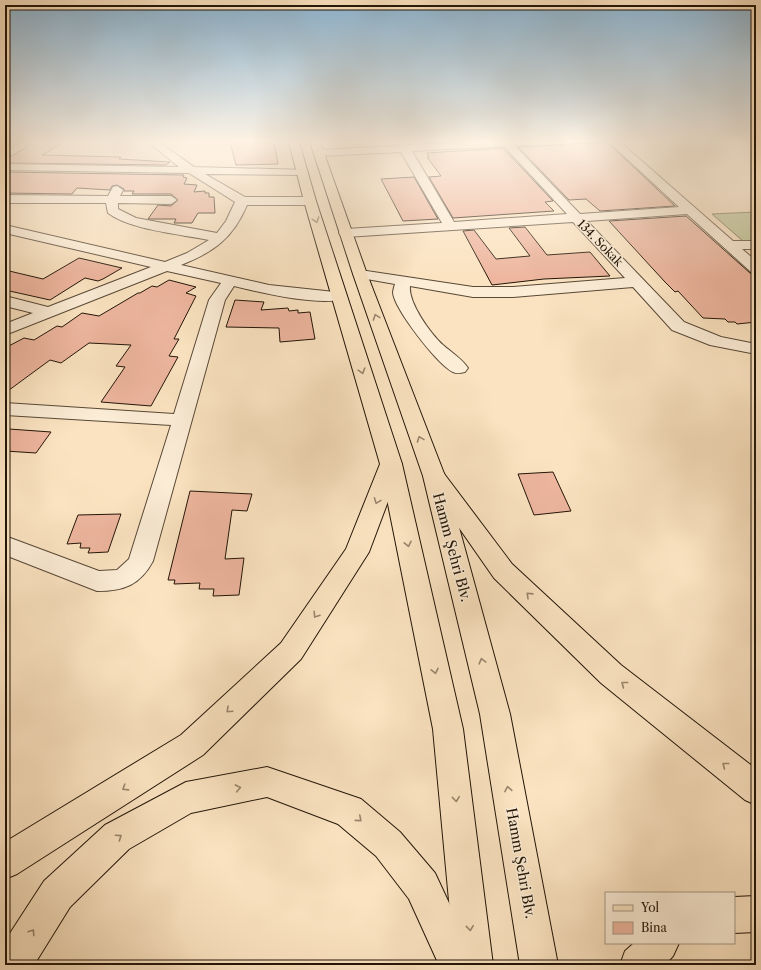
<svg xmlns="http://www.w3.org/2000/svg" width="761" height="970" viewBox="0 0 761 970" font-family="'Libre Caslon Text',serif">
  <rect width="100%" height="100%" fill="#fbe3c1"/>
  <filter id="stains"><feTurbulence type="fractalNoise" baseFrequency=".005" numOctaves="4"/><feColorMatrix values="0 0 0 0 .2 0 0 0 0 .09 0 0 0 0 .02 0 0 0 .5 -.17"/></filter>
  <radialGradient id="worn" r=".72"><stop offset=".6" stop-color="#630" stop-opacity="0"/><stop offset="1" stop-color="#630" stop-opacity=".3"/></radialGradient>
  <polygon fill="#bcc494" stroke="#6f6c4e" points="756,212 756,241 744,242 712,214"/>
  <g fill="#eeb69f" stroke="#221507">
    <polygon points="35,142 65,142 42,155 121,157 119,159 170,162 166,165 5,163 5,160"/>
    <polygon points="230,142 274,143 278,164 236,165"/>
    <polygon points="608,142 608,143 675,206 600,211 586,199 569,200 518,147"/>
    <polygon points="503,148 553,201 545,202 554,211 453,218 429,177 441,176 427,157 429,157 427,153"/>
    <polygon points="5,172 184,175 183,177 187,178 184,184 197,185 194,192 205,191 205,193 209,193 209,197 214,197 215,213 198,213 192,223 174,223 176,219 148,219 158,205 171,206 178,200 171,194 132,194 134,191 124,191 124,189 117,185 112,186 110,190 77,188 72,194 5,193"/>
    <polygon points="414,177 438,219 403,221 381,179"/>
    <polygon points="686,216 750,273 756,276 756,322 737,324 735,322 728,322 725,319 703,318 678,291 675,292 665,282 609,221"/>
    <polygon points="525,227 547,255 590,252 610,276 544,279 492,285 463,231 474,230 496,259 530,256 509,228"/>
    <polygon points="79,258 122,268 103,279 98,281 85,278 50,300 5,290 5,270 43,279"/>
    <polygon points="169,280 196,287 186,293 196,296 174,339 179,339 169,356 178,357 151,406 101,402 125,367 116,366 131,345 89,343 61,363 50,360 5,393 5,348 24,338 34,340 57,326 62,327 82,313 99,316 138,293 140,293 152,286 157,287"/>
    <polygon points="235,300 264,302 261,310 288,308 289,311 298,310 298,313 310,312 315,339 280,342 279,328 226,327"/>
    <polygon points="9,429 51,432 36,453 5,451 5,434"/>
    <polygon points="553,472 571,511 534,515 518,474"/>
    <polygon points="190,491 252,494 247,511 232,510 225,559 244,558 239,595 213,596 214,589 199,589 200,583 174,584 175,580 168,580"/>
    <polygon points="121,514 108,552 88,553 90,548 80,548 81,543 67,544 78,515"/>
  </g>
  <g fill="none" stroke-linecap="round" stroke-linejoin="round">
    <g stroke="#584836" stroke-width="2">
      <g id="minor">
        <polygon points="22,142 34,142 5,159 5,152"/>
        <path d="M 148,142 L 159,142 L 194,167 L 306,170 L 308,172 L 302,175 L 205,174 L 245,197 L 310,197 L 316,201 L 310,205 L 247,205 C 233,238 214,252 181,265 L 269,285 L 344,293 L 347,296 L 344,299 C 317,306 262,293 234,286 L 225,300 L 153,561 C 140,585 124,591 97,591 L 5,555 L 5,536 L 99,571 L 117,570 L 129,559 L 171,425 L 5,415 L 5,403 L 174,414 L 209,300 L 221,283 L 167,271 L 5,335 L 5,324 L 33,313 L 5,306 L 5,296 L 48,307 L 151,267 L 5,233 L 5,225 L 165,262 L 187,253 L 209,240 C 180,234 130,230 108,213 L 106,203 L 5,203 L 5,195 L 108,196 L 113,187 L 117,186 L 123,190 L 120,196 L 171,196 L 177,200 L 171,204 L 118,203 L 118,209 L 136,218 L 217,233 L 226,221 L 235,202 L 189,173 L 5,170 L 5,164 L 179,167 Z"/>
        <path d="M 396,142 L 406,142 L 408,145 L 476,142 L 533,142 L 528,145 L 515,146 L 580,214 L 679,207 L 609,142 L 620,142 L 733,241 L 756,241 L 756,249 L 742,249 L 756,261 L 756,273 L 751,272 L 687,214 L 587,221 L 684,322 L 721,337 L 756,344 L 756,354 L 710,345 L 672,330 L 633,287 L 513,297 L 473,297 L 410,286 C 408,303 431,334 443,345 C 451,352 462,359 468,368 L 465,372 C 461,373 457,374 453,372 C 438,365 395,310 393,293 C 393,291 394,287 395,284 L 355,277 L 353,274 L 355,271 L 360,270 L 473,287 L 513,287 L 625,278 L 573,222 L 346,237 L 341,236 L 339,233 L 341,230 L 346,229 L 442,223 L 401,152 L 319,156 L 314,153 L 319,150 L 398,146 ZM 504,146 L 567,214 L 454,222 L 412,151 Z"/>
      </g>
    </g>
    <g stroke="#221507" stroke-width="2">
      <g id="major">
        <polygon points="289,142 299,142 316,201 402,464 463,729 493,965 455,965 433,729 380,464 304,201"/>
        <polygon points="310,142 320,142 367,274 445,476 510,714 558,965 520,965 480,714 423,476 353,274"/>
      </g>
    </g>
    <g stroke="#221507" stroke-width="2">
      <g id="highway">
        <polygon points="391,457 399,459 402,464 369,552 301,659 203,755 17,874 5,879 5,842 181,735 281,643 346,549 380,464 383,459"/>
        <polygon points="434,469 442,471 512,564 621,665 756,769 756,805 745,800 601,683 494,578 423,476 426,471"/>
        <polygon points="267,767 361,799 400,832 435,873 478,965 439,965 409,899 376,856 338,824 267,797 191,813 129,849 70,907 34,965 5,965 5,941 44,881 105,825 186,782"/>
        <polygon points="756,896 756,932 734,933 734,897"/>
        <polygon points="634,943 679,943 673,956 665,965 620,965 625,951"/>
      </g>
    </g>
    <use href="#minor" fill="#fcedd7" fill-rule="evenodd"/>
    <use href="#major" fill="#fbe3c1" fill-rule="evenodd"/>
    <use href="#highway" fill="#fbe3c1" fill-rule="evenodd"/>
    <polyline stroke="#221507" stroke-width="1.5" stroke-dasharray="3.5 3.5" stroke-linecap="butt" points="747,142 756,145"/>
  </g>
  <defs><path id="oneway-chevron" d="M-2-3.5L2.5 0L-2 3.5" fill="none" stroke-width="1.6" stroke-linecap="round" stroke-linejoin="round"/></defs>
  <g stroke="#99866d">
    <use href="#oneway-chevron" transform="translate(316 220) rotate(73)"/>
    <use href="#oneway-chevron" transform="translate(376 317) rotate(-110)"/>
    <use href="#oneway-chevron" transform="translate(362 371) rotate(73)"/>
    <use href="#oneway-chevron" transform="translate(420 439) rotate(-110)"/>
    <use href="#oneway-chevron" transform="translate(377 501) rotate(111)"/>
    <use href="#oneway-chevron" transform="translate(408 544) rotate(78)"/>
    <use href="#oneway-chevron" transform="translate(529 595) rotate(-136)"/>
    <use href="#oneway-chevron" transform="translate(316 615) rotate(123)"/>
    <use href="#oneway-chevron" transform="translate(482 661) rotate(-105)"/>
    <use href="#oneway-chevron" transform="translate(435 671) rotate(78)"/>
    <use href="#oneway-chevron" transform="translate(624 684) rotate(-142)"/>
    <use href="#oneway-chevron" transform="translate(229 710) rotate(137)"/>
    <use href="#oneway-chevron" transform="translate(725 765) rotate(-142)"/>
    <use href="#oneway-chevron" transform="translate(125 788) rotate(148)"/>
    <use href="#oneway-chevron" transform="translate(238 788) rotate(-11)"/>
    <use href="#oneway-chevron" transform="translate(508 789) rotate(-100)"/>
    <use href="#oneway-chevron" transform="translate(456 799) rotate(84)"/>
    <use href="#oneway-chevron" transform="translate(359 819) rotate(41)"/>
    <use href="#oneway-chevron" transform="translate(119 837) rotate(-34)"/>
    <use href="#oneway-chevron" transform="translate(470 928) rotate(84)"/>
    <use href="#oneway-chevron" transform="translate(32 932) rotate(-56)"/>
  </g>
  <linearGradient id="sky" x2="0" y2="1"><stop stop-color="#8cb7d6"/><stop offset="0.51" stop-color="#fdf2e3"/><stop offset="1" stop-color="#fdf2e3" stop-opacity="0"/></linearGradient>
  <rect width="761" height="277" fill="url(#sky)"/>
  <g text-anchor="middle" stroke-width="3" stroke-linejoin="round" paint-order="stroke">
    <g font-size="12" fill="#221507" stroke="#fcedd7">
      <text transform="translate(600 243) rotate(46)" y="4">134. Sokak</text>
    </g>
    <g font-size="14" fill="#221507" stroke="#fcedd7">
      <text transform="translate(452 547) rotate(75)" y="5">Hamm Şehri Blv.</text>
      <text transform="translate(521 863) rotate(80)" y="5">Hamm Şehri Blv.</text>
    </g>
  </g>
  <rect width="761" height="970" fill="none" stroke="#fbe3c1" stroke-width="20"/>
  <rect x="6" y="6" width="749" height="958" fill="none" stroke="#221507" stroke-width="2"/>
  <rect x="10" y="10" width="741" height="950" fill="none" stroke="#221507"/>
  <rect x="605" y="892" width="130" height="52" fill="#fcedd7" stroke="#a59784"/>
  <rect x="613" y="905" width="20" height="6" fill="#fbe3c1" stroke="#a59784"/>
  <text x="641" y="912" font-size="12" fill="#221507">Yol</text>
  <rect x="613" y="922" width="20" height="12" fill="#eeb69f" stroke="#a59784"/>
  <text x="641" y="932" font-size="12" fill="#221507">Bina</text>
  <rect width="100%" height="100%" filter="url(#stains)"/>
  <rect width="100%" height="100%" fill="url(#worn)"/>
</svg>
